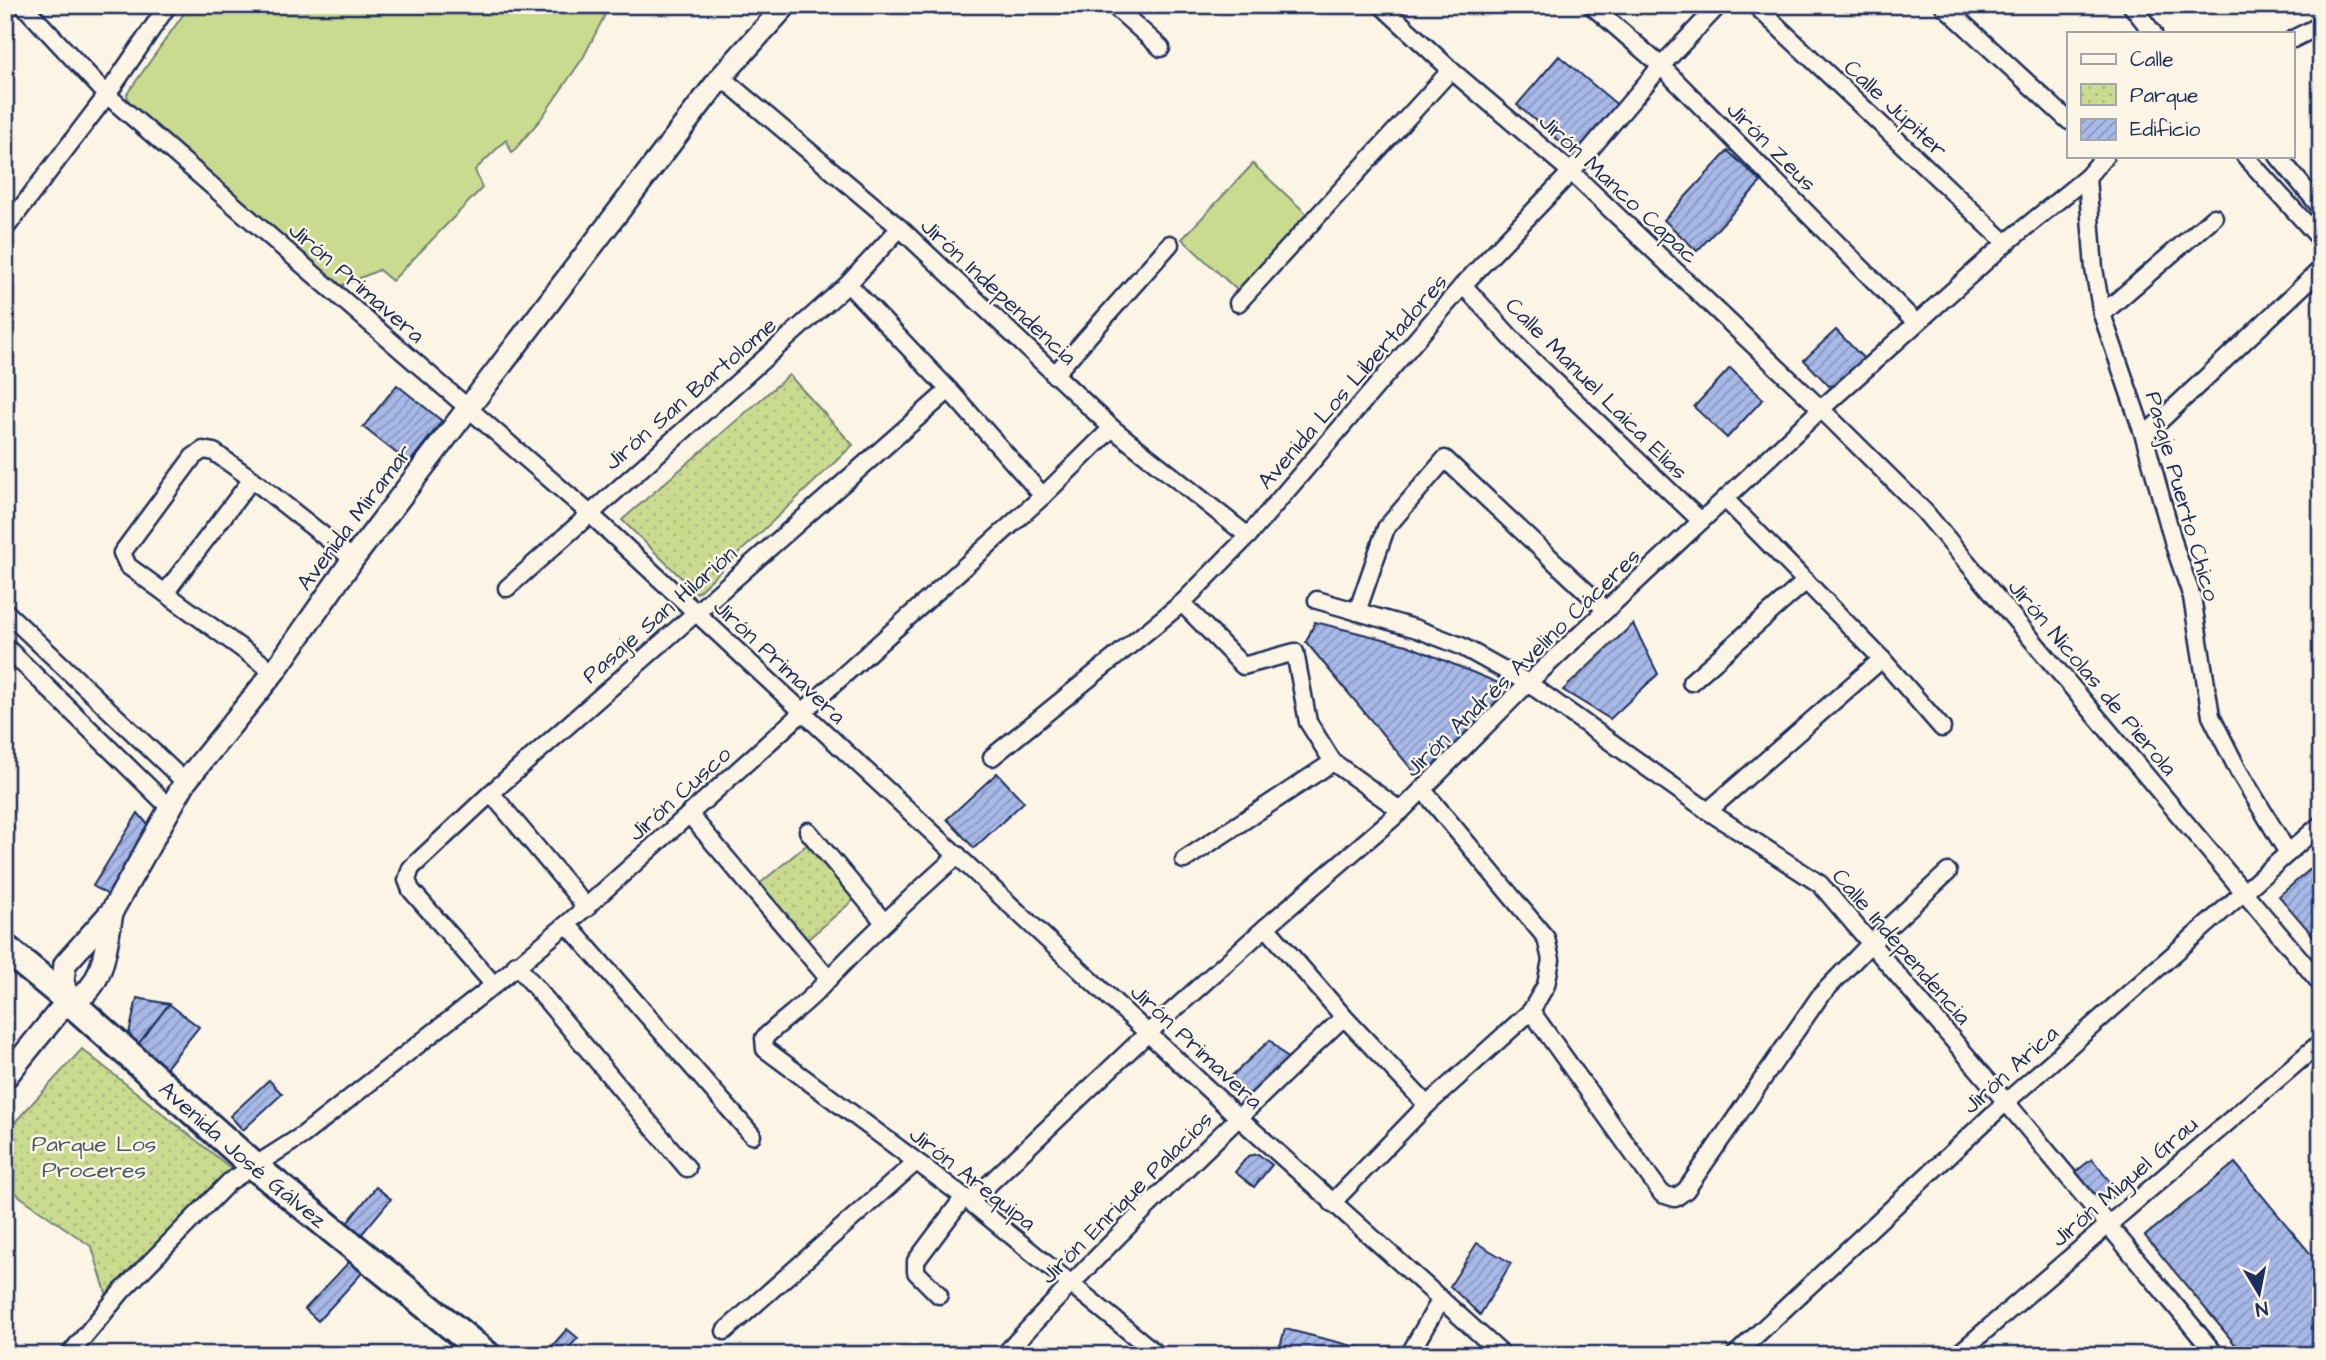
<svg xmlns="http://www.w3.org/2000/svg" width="2326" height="1360" viewBox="0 0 2326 1360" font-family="'Architects Daughter',sans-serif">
  <defs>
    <pattern id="park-dots" width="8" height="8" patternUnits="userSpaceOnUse" patternTransform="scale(1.75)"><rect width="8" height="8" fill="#cadb8f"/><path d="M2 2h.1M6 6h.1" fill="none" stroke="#adbc7e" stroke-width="1.8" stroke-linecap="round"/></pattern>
    <pattern id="building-hatch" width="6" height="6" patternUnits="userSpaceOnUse" patternTransform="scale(1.75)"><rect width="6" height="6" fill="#a8b9e8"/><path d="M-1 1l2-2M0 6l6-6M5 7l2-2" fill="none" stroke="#8897bf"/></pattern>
  </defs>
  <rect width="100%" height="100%" fill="#fcf5e5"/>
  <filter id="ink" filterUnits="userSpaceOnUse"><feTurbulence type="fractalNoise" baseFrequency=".0143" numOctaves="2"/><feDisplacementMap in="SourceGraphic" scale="14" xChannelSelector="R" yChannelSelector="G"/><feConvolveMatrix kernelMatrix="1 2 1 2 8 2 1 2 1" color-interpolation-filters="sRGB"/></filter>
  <g filter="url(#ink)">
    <g fill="url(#park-dots)" stroke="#728576" stroke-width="2">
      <polygon points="789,375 853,445 697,593 622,520"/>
      <polygon points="809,843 857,897 807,940 758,885"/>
      <polygon points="82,1049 232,1169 107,1296 92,1247 5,1186 5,1133"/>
    </g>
    <g fill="#cadb8f" stroke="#728576" stroke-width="2">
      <polygon points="190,5 610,5 583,58 540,120 512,153 506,140 475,170 482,188 392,281 379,270 341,286 130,112 127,94"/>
      <polygon points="1253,164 1307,214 1237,290 1182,239"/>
    </g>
    <g fill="url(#building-hatch)" stroke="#1b2f5e" stroke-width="2">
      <polygon points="1559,56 1620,107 1586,147 1570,150 1517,105"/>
      <polygon points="1728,151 1761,182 1697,251 1664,220"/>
      <polygon points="1836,330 1867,362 1842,385 1829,386 1804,360"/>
      <polygon points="1730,368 1763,399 1727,438 1694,407"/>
      <polygon points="397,385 442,421 409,463 363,427"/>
      <polygon points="1315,622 1407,645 1508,687 1510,698 1419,778 1306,642"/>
      <polygon points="1633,624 1658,674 1610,719 1563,690"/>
      <polygon points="997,773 1024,802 974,848 947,819"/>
      <polygon points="138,813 150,827 108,895 93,886"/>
      <polygon points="5,820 13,827 5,836"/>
      <polygon points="2321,860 2321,945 2279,896"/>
      <polygon points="137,998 169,1004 137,1046 128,1038"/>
      <polygon points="169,1004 199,1027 166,1068 137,1046"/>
      <polygon points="1270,1040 1288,1059 1252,1094 1237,1092 1226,1081"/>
      <polygon points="269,1080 282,1094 243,1130 230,1116"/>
      <polygon points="1258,1154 1272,1165 1254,1187 1235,1172 1248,1156"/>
      <polygon points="2092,1159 2118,1192 2106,1202 2094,1201 2073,1174"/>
      <polygon points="2235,1163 2318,1263 2321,1260 2321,1355 2244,1355 2145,1236"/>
      <polygon points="376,1187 391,1199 361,1235 347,1223"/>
      <polygon points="1477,1243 1511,1263 1480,1315 1450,1286"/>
      <polygon points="349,1262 362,1273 318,1321 305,1309"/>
      <polygon points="567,1329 578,1338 562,1355 544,1355"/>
      <polygon points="1285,1329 1389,1355 1278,1353"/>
    </g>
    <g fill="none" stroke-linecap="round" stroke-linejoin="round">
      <g stroke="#1b2f5e" stroke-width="21">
        <g id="minor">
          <polyline points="23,5 107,95 589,513 1238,1117 1503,1355"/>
          <polyline points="1113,5 1161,48"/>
          <polyline points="1381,5 1451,70 1571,172 1821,409 1924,511 2321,984"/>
          <polyline points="1591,5 1661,66 1916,323"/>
          <polyline points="1755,5 2006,243"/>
          <polyline points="1943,5 2069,121"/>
          <polyline points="2131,5 2153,33"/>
          <polyline points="2293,39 2321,25"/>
          <polyline points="721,77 900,228 1112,428 1248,536"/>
          <polyline points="2245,156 2321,240"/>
          <polyline points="2278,156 2321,208"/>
          <polyline points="2087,177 2094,269 2102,314 2144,436 2175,548 2192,597 2211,716 2238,770 2288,853"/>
          <polyline points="5,229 107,95 168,5"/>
          <polyline points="848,284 949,390 1043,496"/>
          <polyline points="1463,285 1524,352 1701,521"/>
          <polyline points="1238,303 1451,70"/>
          <polyline points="2102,314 2214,217"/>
          <polyline points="1054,375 1170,244"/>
          <polyline points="2144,436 2321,269"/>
          <polyline points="1726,500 1882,659 1942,728"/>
          <polyline points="507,588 848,284 900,228"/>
          <polyline points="165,593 252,479"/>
          <polyline points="1317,600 1417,629 1461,646 1528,683 1708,811 1820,884 2006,1102 2216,1355"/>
          <polyline points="1182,603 1243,666 1295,652 1308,722 1333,762 1401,811"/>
          <polyline points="5,611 185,782"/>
          <polyline points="1357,612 1386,528 1445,459 1606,610"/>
          <polyline points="5,646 170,808"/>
          <polyline points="274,672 128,566 122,553 193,457 203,450 214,452 252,479 353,559"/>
          <polyline points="1691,682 1806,581"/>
          <polyline points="992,757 1182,603 1248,536 1463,285 1571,172 1661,66 1719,5"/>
          <polyline points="491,793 587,908"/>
          <polyline points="1708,811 1882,659"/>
          <polyline points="689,814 828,978"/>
          <polyline points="808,831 884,922"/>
          <path d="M 958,855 C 911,897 864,940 821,987 C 804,1006 782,1020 764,1038 L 765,1049 L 964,1197 L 1158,1355"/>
          <polyline points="1184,860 1333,762"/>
          <polyline points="567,924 752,1135"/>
          <polyline points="1266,927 1344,1017 1427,1105"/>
          <polyline points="516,964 687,1168"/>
          <polyline points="494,985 411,890 407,880 411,868 491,793 949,390"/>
          <polyline points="1531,1011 1662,1194 1675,1198 1686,1190 1820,996 1872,942 1948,872"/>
          <polyline points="970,1202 1149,1032 1266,927 1401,811 1528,683 1821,409 2006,243 2087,177 2105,156"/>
          <polyline points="1332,1203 1427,1105 1531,1011 1546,985 1551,960 1546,938 1423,790"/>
          <polyline points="939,1295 916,1272 916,1261 964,1197"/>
          <polyline points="725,1331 916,1162"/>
          <polyline points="69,1355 122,1291 229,1182 303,1135 494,985 567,924 1043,496 1112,428"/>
          <path d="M 1004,1355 C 1113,1237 1228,1127 1344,1017"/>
          <polyline points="1409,1355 1441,1299"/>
          <polyline points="1735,1355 2006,1102 2321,824"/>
          <polyline points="1957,1355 2321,1042"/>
        </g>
      </g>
      <g stroke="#1b2f5e" stroke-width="26">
        <g id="tertiary">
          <polyline points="68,1000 63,981 65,964 112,911 185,782 274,672 353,559 721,77 786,5"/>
          <path d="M 68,1000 C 73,998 79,997 84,994 C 105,978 107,937 112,913"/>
          <polyline points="5,1078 68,1000"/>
        </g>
      </g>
      <g stroke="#1b2f5e" stroke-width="32">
        <g id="primary">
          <path id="s1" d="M 5,948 L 68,1000 L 254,1166 L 487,1355"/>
        </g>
      </g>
      <use href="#minor" stroke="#fcf5e5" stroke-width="16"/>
      <use href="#tertiary" stroke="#fcf5e5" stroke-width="21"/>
      <use href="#primary" stroke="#fcf5e5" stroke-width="26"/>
    </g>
  </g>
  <g text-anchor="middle" stroke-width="5" stroke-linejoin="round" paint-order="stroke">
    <g font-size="23" fill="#1b2f5e" stroke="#fcf5e5">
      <text transform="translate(1896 108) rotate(43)" y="8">Calle Júpiter</text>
      <text transform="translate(1772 146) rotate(45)" y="8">Jirón Zeus</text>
      <text transform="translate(1619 188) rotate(43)" y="8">Jirón Manco Capac</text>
      <text transform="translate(357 282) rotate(41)" y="8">Jirón Primavera</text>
      <text transform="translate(999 291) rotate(43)" y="8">Jirón Independencia</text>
      <text transform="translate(1352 381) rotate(-49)" y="8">Avenida Los Libertadores</text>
      <text transform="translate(1597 388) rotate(45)" y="8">Calle Manuel Laica Elias</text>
      <text transform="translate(690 393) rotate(-41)" y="8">Jirón San Bartolome</text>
      <text transform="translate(2183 496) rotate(74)" y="8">Pasaje Puerto Chico</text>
      <text transform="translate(354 517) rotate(-53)" y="8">Avenida Miramar</text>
      <text transform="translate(659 614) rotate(-41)" y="8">Pasaje San Hilarión</text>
      <text transform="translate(780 661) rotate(43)" y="8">Jirón Primavera</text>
      <text transform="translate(1522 662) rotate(-44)" y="8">Jirón Andrés Avelino Cáceres</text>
      <text transform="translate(2093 677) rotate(50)" y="8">Jirón Nicolas de Pierola</text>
      <text transform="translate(679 793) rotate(-42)" y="8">Jirón Cusco</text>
      <text transform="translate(1902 946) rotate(49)" y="8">Calle Independencia</text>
      <text transform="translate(1197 1046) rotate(43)" y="8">Jirón Primavera</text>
      <text transform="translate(2010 1069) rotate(-42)" y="8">Jirón Arica</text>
      <text dy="8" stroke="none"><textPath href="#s1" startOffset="315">Avenida José Gálvez</textPath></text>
      <text transform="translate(973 1178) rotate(38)" y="8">Jirón Arequipa</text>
      <text transform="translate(2124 1181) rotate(-41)" y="8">Jirón Miguel Grau</text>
      <text transform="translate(1126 1197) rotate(-45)" y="8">Jirón Enrique Palacios</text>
    </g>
    <g font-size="23" fill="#475a6a" stroke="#fcf5e5">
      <text x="94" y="1151">Parque Los<tspan x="94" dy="26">Proceres</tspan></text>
    </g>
  </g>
  <rect width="2326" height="1360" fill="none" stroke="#fcf5e5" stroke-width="28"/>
  <rect x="14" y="14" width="2298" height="1332" fill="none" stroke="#1b2f5e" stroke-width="2.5" filter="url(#ink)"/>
  <rect x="2067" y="32" width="228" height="126" fill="#fcf5e5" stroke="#a2a6af" stroke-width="2"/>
  <rect x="2081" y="54" width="35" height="10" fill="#fcf5e5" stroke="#a2a6af" stroke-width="2"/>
  <text x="2130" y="66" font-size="21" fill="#1b2f5e">Calle</text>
  <rect x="2081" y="84" width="35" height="21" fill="url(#park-dots)" stroke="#a2a6af" stroke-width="2"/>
  <text x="2130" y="102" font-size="21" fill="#1b2f5e">Parque</text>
  <rect x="2081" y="119" width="35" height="21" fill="url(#building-hatch)" stroke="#a2a6af" stroke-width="2"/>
  <text x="2130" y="136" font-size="21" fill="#1b2f5e">Edificio</text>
  <g transform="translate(2259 1293) rotate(170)" stroke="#fcf5e5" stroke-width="5" paint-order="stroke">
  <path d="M0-5L12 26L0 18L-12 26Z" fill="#1b2f5e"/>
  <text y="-10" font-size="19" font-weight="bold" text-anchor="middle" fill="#1b2f5e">N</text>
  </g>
</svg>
